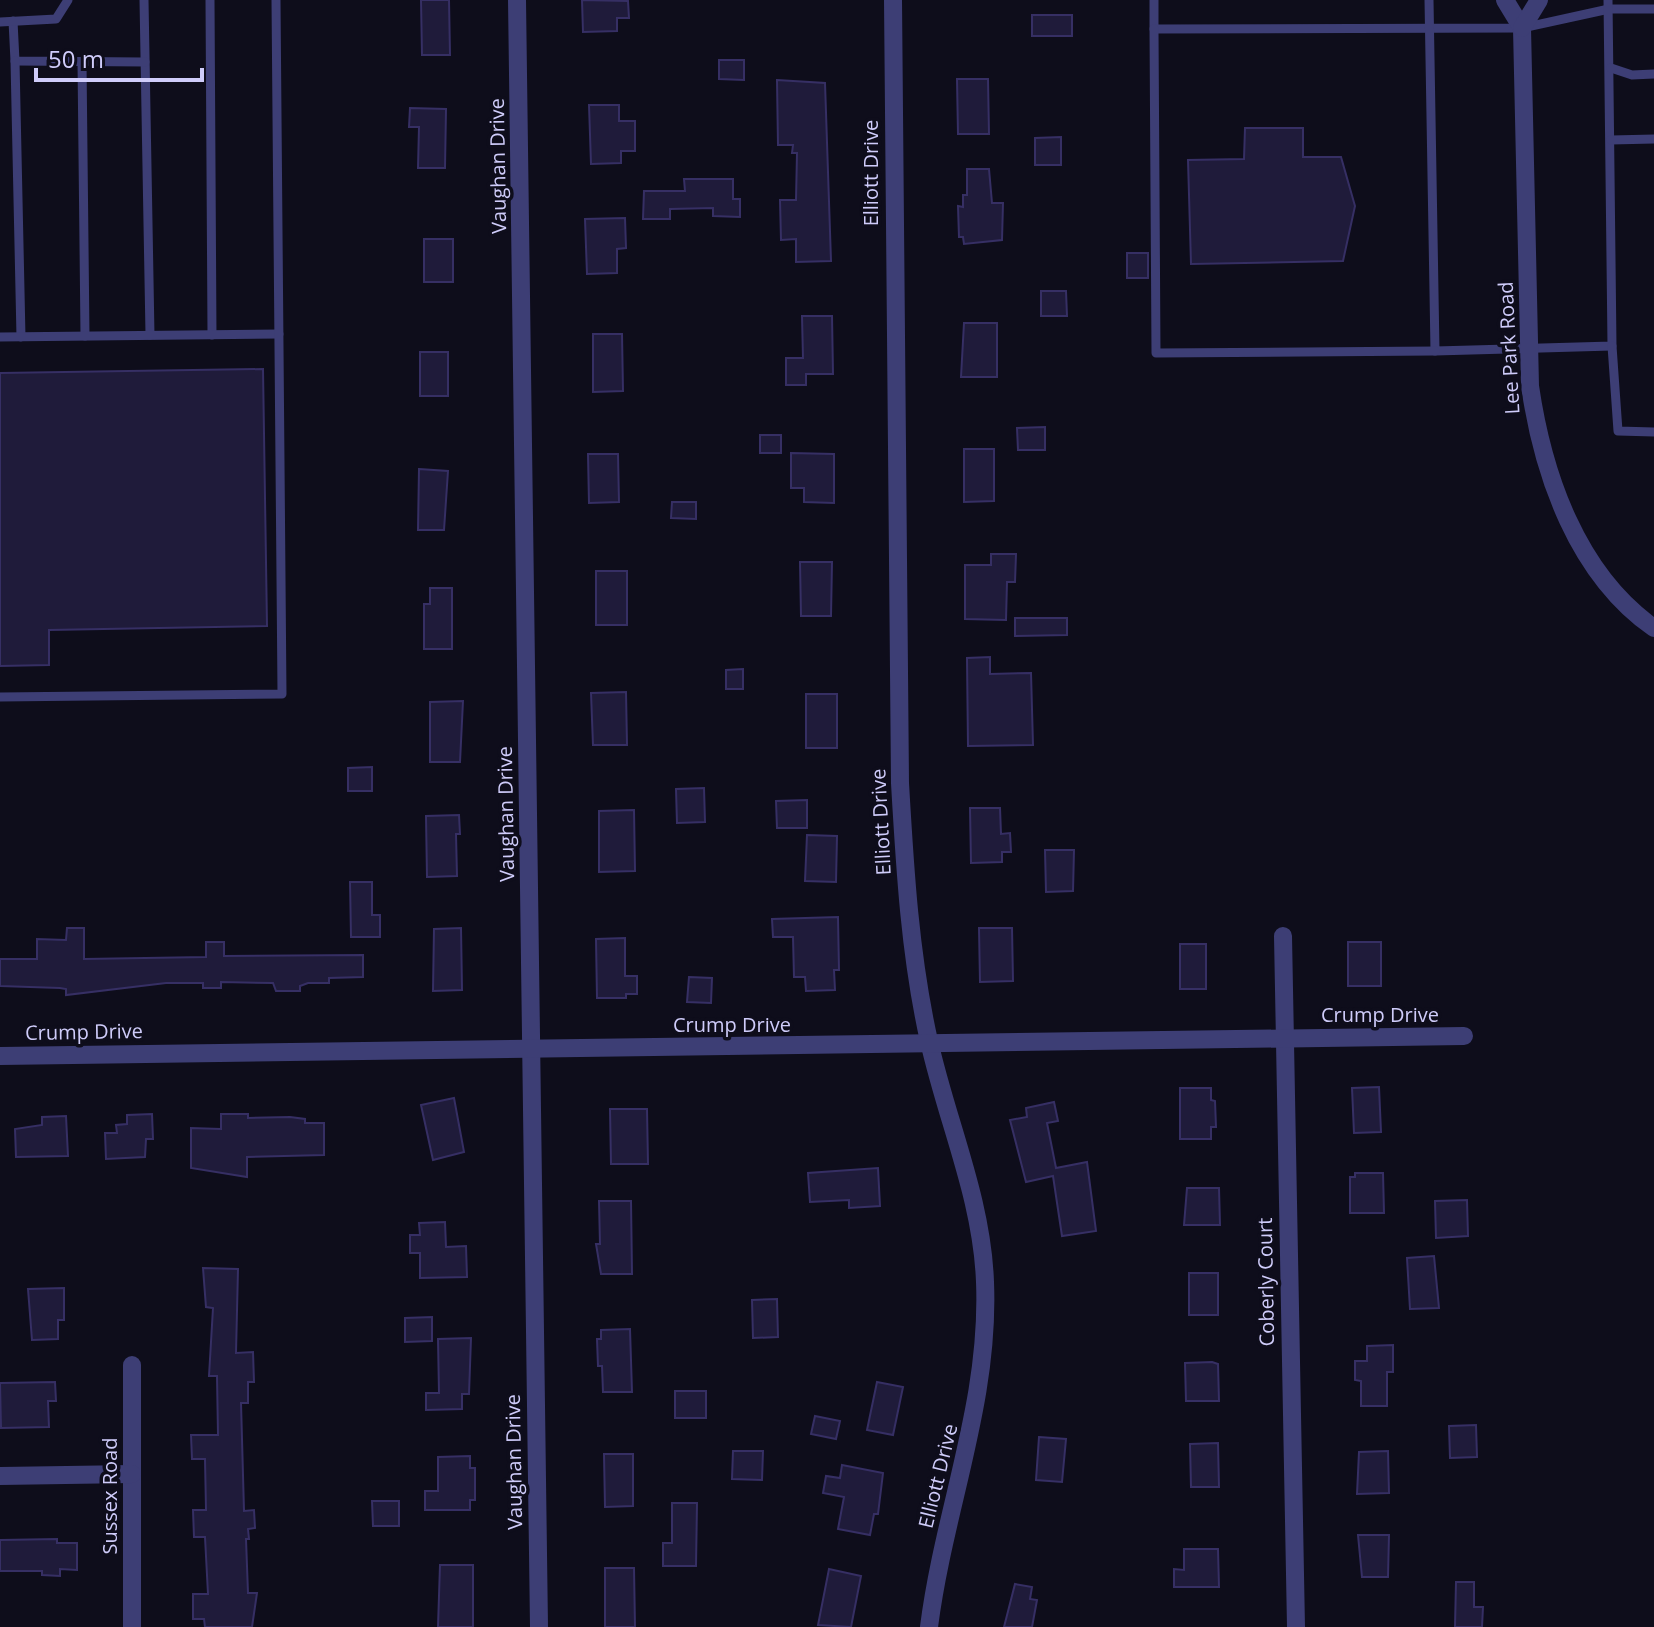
<svg xmlns="http://www.w3.org/2000/svg" width="1654" height="1627" viewBox="0 0 1654 1627" font-family="'Open Sans',sans-serif">
  <rect width="100%" height="100%" fill="#0e0d1b"/>
  <g fill="#1f1b3a" stroke="#362f64" stroke-width="2">
    <polygon points="421,0 449,0 450,55 422,55"/>
    <polygon points="582,0 628,1 629,18 617,18 617,31 583,32"/>
    <rect x="1032" y="15" width="40" height="21"/>
    <polygon points="719,60 744,60 744,80 719,79"/>
    <polygon points="957,79 988,79 989,134 958,134"/>
    <polygon points="777,80 825,83 831,261 796,262 796,239 781,240 780,200 796,200 797,153 792,153 793,145 778,145"/>
    <polygon points="589,105 619,105 619,121 635,121 635,151 621,151 621,163 591,164"/>
    <polygon points="410,108 446,109 445,168 418,168 419,127 409,127"/>
    <polygon points="1245,128 1303,128 1303,157 1341,157 1355,206 1343,261 1191,264 1188,160 1244,159"/>
    <polygon points="1061,137 1061,165 1035,165 1035,138"/>
    <polygon points="967,169 989,169 992,203 1003,203 1002,240 964,244 963,237 959,237 958,206 963,207 963,195 967,195"/>
    <polygon points="684,179 733,179 733,199 740,199 740,217 713,216 713,208 670,209 670,219 643,219 644,191 685,191"/>
    <polygon points="625,218 626,248 617,249 617,273 587,274 585,219"/>
    <rect x="424" y="239" width="29" height="43"/>
    <rect x="1127" y="253" width="21" height="25"/>
    <polygon points="1041,291 1066,291 1067,316 1041,316"/>
    <polygon points="802,316 832,316 833,374 806,374 806,385 786,385 786,358 803,358"/>
    <polygon points="964,323 997,323 997,377 961,377"/>
    <polygon points="593,334 622,334 623,391 593,392"/>
    <rect x="420" y="352" width="28" height="44"/>
    <polygon points="263,369 267,626 49,630 49,665 0,666 0,373"/>
    <polygon points="1045,427 1045,450 1018,450 1017,428"/>
    <rect x="760" y="435" width="21" height="18"/>
    <polygon points="964,449 994,449 994,501 964,502"/>
    <polygon points="791,453 834,454 834,503 804,502 804,488 791,488"/>
    <polygon points="588,454 618,454 619,502 589,503"/>
    <polygon points="419,469 448,471 444,530 418,530"/>
    <polygon points="672,502 696,502 696,519 671,518"/>
    <polygon points="991,554 1016,554 1015,582 1007,582 1006,620 965,619 965,565 991,565"/>
    <polygon points="800,562 832,562 831,616 801,616"/>
    <rect x="596" y="571" width="31" height="54"/>
    <polygon points="430,588 452,588 452,649 424,649 424,604 430,604"/>
    <polygon points="1015,618 1067,618 1067,635 1015,636"/>
    <polygon points="990,657 990,674 1031,673 1033,745 968,746 967,658"/>
    <polygon points="743,669 743,689 726,689 726,670"/>
    <polygon points="626,692 627,745 593,745 591,693"/>
    <rect x="806" y="694" width="31" height="54"/>
    <polygon points="463,701 460,762 430,762 430,702"/>
    <polygon points="372,767 372,791 348,791 348,768"/>
    <polygon points="704,788 705,822 677,823 676,789"/>
    <polygon points="807,800 807,828 777,828 776,801"/>
    <polygon points="970,808 1000,808 1001,834 1010,833 1011,852 1002,852 1002,862 971,863"/>
    <polygon points="634,810 635,871 599,872 599,811"/>
    <polygon points="459,815 460,834 456,834 457,876 427,877 426,816"/>
    <polygon points="807,835 837,836 836,882 805,881"/>
    <polygon points="1045,850 1074,850 1073,891 1046,892"/>
    <polygon points="350,882 372,882 372,915 380,915 380,937 351,937"/>
    <polygon points="838,917 839,970 834,970 835,990 806,991 805,977 794,977 793,937 773,937 772,919"/>
    <polygon points="67,928 84,928 84,959 206,957 206,942 224,942 224,956 363,955 363,977 329,978 329,983 308,983 300,986 300,991 276,991 273,983 221,982 221,988 203,988 203,983 166,983 66,995 66,989 60,988 0,986 0,959 37,959 37,939 66,940"/>
    <polygon points="461,928 462,990 433,991 434,929"/>
    <polygon points="979,928 1012,928 1013,981 980,982"/>
    <polygon points="625,938 625,976 637,976 637,994 626,994 626,998 597,998 596,939"/>
    <rect x="1348" y="942" width="33" height="44"/>
    <rect x="1180" y="944" width="26" height="45"/>
    <polygon points="689,977 712,978 711,1003 687,1002"/>
    <polygon points="1379,1087 1381,1132 1354,1133 1352,1088"/>
    <polygon points="1180,1088 1211,1088 1211,1100 1215,1101 1216,1127 1211,1127 1211,1139 1180,1139"/>
    <polygon points="454,1098 464,1152 433,1160 421,1105"/>
    <polygon points="1054,1102 1058,1121 1047,1123 1056,1168 1087,1162 1096,1231 1062,1236 1053,1176 1026,1182 1010,1120 1027,1117 1026,1108"/>
    <polygon points="610,1109 647,1109 648,1164 611,1164"/>
    <polygon points="152,1114 153,1139 146,1139 145,1157 106,1159 105,1133 117,1133 116,1125 127,1124 127,1115"/>
    <polygon points="221,1114 248,1114 248,1118 290,1117 305,1119 305,1123 324,1123 324,1155 247,1157 247,1177 191,1168 191,1128 221,1129"/>
    <polygon points="66,1116 68,1156 16,1157 15,1129 42,1125 42,1117"/>
    <polygon points="878,1168 880,1206 849,1208 849,1200 810,1202 808,1173"/>
    <polygon points="1355,1173 1383,1173 1384,1213 1350,1213 1350,1177 1355,1177"/>
    <polygon points="1187,1188 1219,1188 1220,1225 1184,1225"/>
    <polygon points="1467,1200 1468,1236 1436,1238 1435,1201"/>
    <polygon points="599,1201 631,1201 632,1274 601,1274 596,1244 600,1244"/>
    <polygon points="445,1222 446,1247 466,1246 467,1277 420,1278 420,1253 410,1253 410,1235 420,1235 419,1223"/>
    <polygon points="1434,1256 1439,1308 1410,1309 1407,1258"/>
    <polygon points="203,1268 238,1269 236,1353 253,1352 254,1382 248,1382 248,1403 241,1403 244,1511 254,1510 255,1528 248,1529 249,1539 246,1539 248,1593 257,1593 252,1627 205,1627 204,1619 193,1619 193,1594 208,1594 205,1537 194,1537 193,1510 206,1510 205,1459 192,1459 191,1435 218,1435 217,1376 209,1376 213,1308 206,1307"/>
    <rect x="1189" y="1273" width="29" height="42"/>
    <polygon points="64,1288 64,1320 58,1320 58,1339 32,1340 28,1289"/>
    <polygon points="777,1299 778,1337 753,1338 752,1300"/>
    <polygon points="432,1317 432,1341 405,1342 405,1318"/>
    <polygon points="630,1329 632,1392 603,1392 602,1366 598,1366 597,1339 601,1339 601,1330"/>
    <polygon points="471,1338 469,1394 462,1394 462,1409 426,1410 426,1393 439,1393 438,1339"/>
    <polygon points="1393,1345 1393,1372 1387,1372 1387,1406 1361,1406 1361,1381 1355,1380 1355,1361 1367,1361 1367,1346"/>
    <polygon points="1212,1362 1218,1364 1219,1401 1186,1401 1185,1363"/>
    <polygon points="55,1382 56,1401 48,1401 49,1427 1,1428 0,1383"/>
    <polygon points="877,1382 903,1387 893,1435 867,1430"/>
    <rect x="675" y="1391" width="31" height="27"/>
    <polygon points="815,1416 840,1421 836,1439 811,1434"/>
    <polygon points="1476,1425 1477,1457 1450,1458 1449,1426"/>
    <polygon points="1039,1437 1066,1439 1062,1482 1036,1480"/>
    <polygon points="1218,1443 1219,1487 1191,1487 1190,1444"/>
    <polygon points="733,1451 763,1451 762,1480 732,1479"/>
    <polygon points="1388,1451 1389,1493 1357,1494 1359,1452"/>
    <polygon points="604,1454 633,1454 633,1506 605,1507"/>
    <polygon points="470,1456 470,1468 475,1468 475,1500 470,1500 470,1510 425,1510 425,1491 438,1491 438,1457"/>
    <polygon points="842,1465 883,1473 878,1514 874,1514 870,1535 838,1529 844,1497 823,1493 826,1476 840,1478"/>
    <polygon points="372,1501 399,1501 399,1526 373,1526"/>
    <polygon points="672,1503 697,1503 696,1566 663,1566 663,1543 672,1543"/>
    <polygon points="1358,1535 1389,1535 1388,1577 1362,1577"/>
    <polygon points="57,1539 57,1543 77,1543 77,1570 60,1569 60,1576 42,1575 42,1571 0,1571 0,1540"/>
    <polygon points="1184,1549 1218,1549 1219,1587 1174,1587 1174,1569 1184,1570"/>
    <polygon points="440,1565 473,1565 473,1627 438,1627"/>
    <polygon points="605,1568 634,1568 635,1627 605,1627"/>
    <polygon points="829,1569 861,1576 851,1627 818,1625"/>
    <polygon points="1456,1582 1474,1582 1474,1607 1483,1607 1482,1627 1455,1627"/>
    <polygon points="1015,1584 1032,1587 1030,1599 1037,1600 1032,1627 1004,1627"/>
  </g>
  <g fill="none" stroke-linecap="round" stroke-linejoin="round">
    <g stroke="#3d3e75" stroke-width="9">
      <polyline points="144,0 150,335"/>
      <polyline points="210,0 212,335"/>
      <polyline points="1154,0 1154,29 1522,28 1609,9 1654,9"/>
      <polyline points="1429,0 1435,351 1612,346 1608,0"/>
      <polyline points="13,21 15,61 145,62"/>
      <polyline points="0,22 56,19 68,0"/>
      <polyline points="1154,29 1156,353 1435,351"/>
      <polyline points="15,61 21,337"/>
      <polyline points="82,62 85,336"/>
      <polyline points="1611,68 1632,75 1654,74"/>
      <polyline points="1611,140 1654,139"/>
      <polyline points="0,337 279,334"/>
      <polyline points="1612,346 1618,431 1654,432"/>
      <polyline points="0,697 282,694 276,0"/>
    </g>
    <g stroke="#3d3e75" stroke-width="18">
      <polyline points="517,0 539,1627"/>
      <path d="M 893,0 L 900,783 C 905,870 910,956 929,1041 C 947,1122 982,1198 985,1282 C 990,1403 944,1509 929,1627"/>
      <path d="M 1505,0 L 1522,28 L 1530,386 C 1543,475 1577,574 1654,628"/>
      <polyline points="1522,28 1539,0"/>
      <polyline points="1283,936 1296,1627"/>
      <polyline points="0,1056 1464,1036"/>
      <polyline points="132,1365 132,1627"/>
      <polyline points="0,1476 132,1474"/>
    </g>
  </g>
  <g text-anchor="middle" stroke-width="7" stroke-linejoin="round" paint-order="stroke">
    <g font-size="20" fill="#cfccfa" stroke="#0e0d1b">
      <text transform="translate(498 166) rotate(-91)" y="7">Vaughan Drive</text>
      <text transform="translate(871 173) rotate(-90)" y="7">Elliott Drive</text>
      <text transform="translate(1509 348) rotate(-93)" y="7">Lee Park Road</text>
      <text transform="translate(506 814) rotate(-91)" y="7">Vaughan Drive</text>
      <text transform="translate(881 822) rotate(-93)" y="7">Elliott Drive</text>
      <text x="1380" y="1022">Crump Drive</text>
      <text x="732" y="1032">Crump Drive</text>
      <text transform="translate(84 1032) rotate(-1)" y="7">Crump Drive</text>
      <text transform="translate(1266 1282) rotate(-91)" y="7">Coberly Court</text>
      <text transform="translate(514 1462) rotate(-91)" y="7">Vaughan Drive</text>
      <text transform="translate(938 1476) rotate(-76)" y="7">Elliott Drive</text>
      <text transform="translate(110 1496) rotate(-90)" y="7">Sussex Road</text>
    </g>
  </g>
  <path d="M36 68v12h166v-12" fill="none" stroke="#cfccfa" stroke-width="4"/>
  <text x="48" y="68" font-size="24" fill="#cfccfa" stroke="#0e0d1b" stroke-width="6" paint-order="stroke">50 m</text>
</svg>
